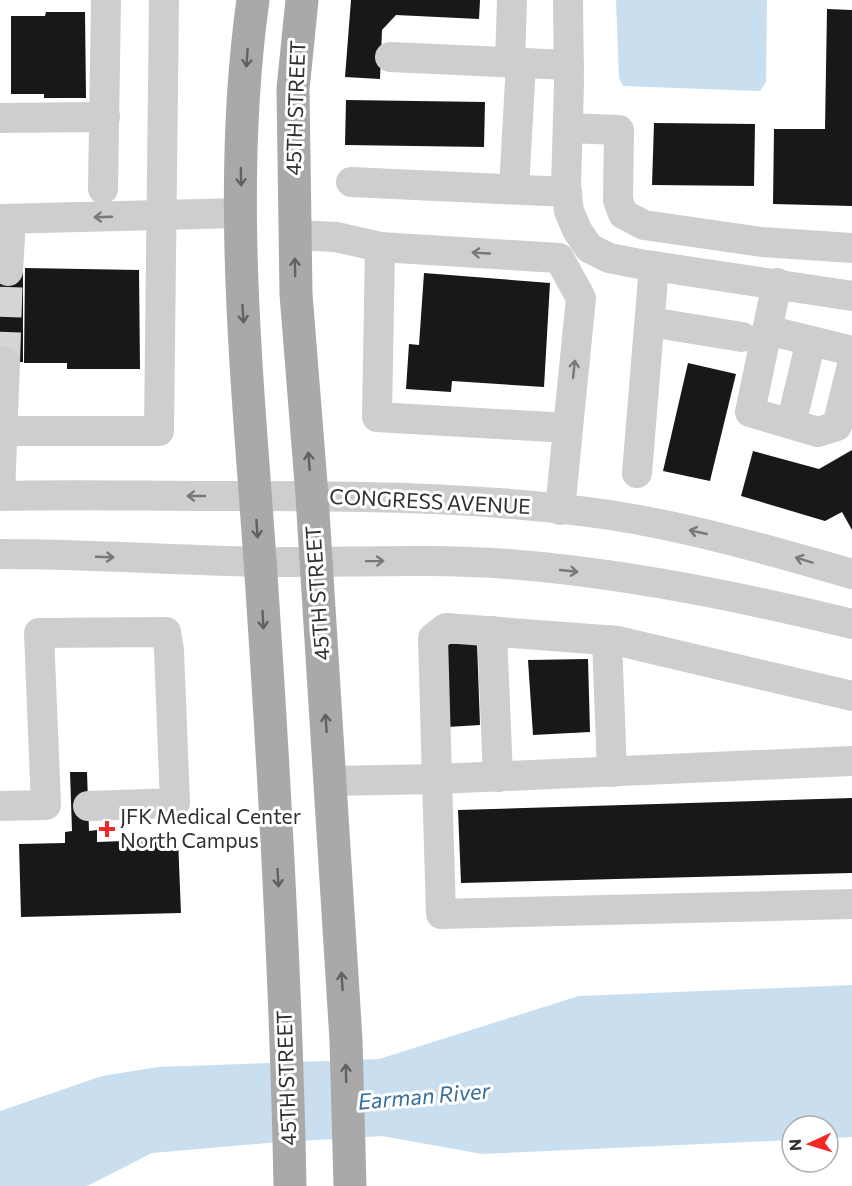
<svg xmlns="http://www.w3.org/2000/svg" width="852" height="1186" viewBox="0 0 852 1186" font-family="Commissioner,sans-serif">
  <rect width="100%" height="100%" fill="#fff"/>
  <g fill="#c9deef">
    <polygon points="616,0 767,0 766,82 760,91 623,86 619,78"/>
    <polygon points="852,985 852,1137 828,1138 828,1126 792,1126 792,1140 482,1154 382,1136 267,1143 152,1153 87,1186 0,1186 0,1111 102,1076 158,1067 379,1059 579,996"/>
  </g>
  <g fill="#181818">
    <polygon points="351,0 480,0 479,19 396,15 382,30 380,79 345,77"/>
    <polygon points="827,9 852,10 852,206 773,204 774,129 825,129"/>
    <polygon points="46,12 85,12 86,98 44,98 44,94 11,94 11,16 45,16"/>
    <polygon points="346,100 485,102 484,147 345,145"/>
    <polygon points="654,123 755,124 754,186 652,185"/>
    <polygon points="25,268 139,270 140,369 67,369 67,363 24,363"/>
    <rect x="0" y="271" width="23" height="91"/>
    <polygon points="424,273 550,283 544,387 452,381 451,392 406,389 409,344 419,345"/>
    <polygon points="688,363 736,374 710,481 663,471"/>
    <polygon points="852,450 852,530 842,512 825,521 741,496 753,451 819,469"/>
    <polygon points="477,643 480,725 447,727 443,644"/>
    <polygon points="588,659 590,732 533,735 528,660"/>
    <polygon points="70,772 87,772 89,831 97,830 97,842 178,839 181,913 21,917 19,844 65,843 65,832 72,831"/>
    <polygon points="852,798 852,873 461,883 458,810"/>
  </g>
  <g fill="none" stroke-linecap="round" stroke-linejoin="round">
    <polyline stroke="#d6d6d6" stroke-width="30" stroke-dasharray="30 15" stroke-linecap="butt" points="5,362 8,271"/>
    <g stroke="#cecece" stroke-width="30">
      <polyline points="568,0 569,83 566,187 569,211 577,230 589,248 609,258 640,264 852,296"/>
      <polyline points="390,57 569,65"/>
      <polyline points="510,62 512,0"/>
      <polyline points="0,118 105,117"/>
      <polyline points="568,128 619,130 618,200 623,214 644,225 762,242 852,248"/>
      <polyline points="351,182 567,192"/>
      <polyline points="103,189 106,0"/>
      <polyline points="514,189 521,63"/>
      <polyline points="0,219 241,213"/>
      <polyline points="295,235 336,237 380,247 559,258 581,298 568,428"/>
      <polyline points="380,247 377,417 568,428 560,510"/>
      <polyline points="8,271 11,219"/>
      <polyline points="777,283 750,412 818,432 837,426 852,365"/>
      <polyline points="650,322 742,337"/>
      <polyline points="767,330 852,351"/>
      <path d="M 5,362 L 0,496 C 72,494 145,496 217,496 C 348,496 481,496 610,515 C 693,528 772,551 852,574"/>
      <polyline points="791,424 811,341"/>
      <polyline points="0,431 159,431 164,0"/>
      <polyline points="637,473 654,266"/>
      <path d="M 0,554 C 86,554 172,560 259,562 C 342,563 425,558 508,564 C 624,573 739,596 852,624"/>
      <polyline points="492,631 498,777"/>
      <polyline points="607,640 612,772"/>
      <polyline points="852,696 618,641 446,628 433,638 437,779 852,761"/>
      <polyline points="330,781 437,779 441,914 852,904"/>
      <polyline points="0,806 46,805 39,633 166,632 169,650 175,803 88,806"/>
    </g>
    <g stroke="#a9a9a9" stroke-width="33">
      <path d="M 253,0 C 227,185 247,374 260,560 C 274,768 286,977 290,1186"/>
      <polyline points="302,0 293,89 296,294 312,496 346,1040 350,1186"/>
    </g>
  </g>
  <defs><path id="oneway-shaft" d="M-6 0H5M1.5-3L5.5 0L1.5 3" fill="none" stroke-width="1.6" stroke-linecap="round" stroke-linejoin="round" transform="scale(1.5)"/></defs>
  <g stroke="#616161">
    <use href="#oneway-shaft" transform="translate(247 58) rotate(94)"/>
    <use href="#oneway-shaft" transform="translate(241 177) rotate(89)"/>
    <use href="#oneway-shaft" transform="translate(295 267) rotate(-91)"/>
    <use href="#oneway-shaft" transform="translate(243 314) rotate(86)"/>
    <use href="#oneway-shaft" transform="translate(309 461) rotate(-94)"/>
    <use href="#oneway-shaft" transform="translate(257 529) rotate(86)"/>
    <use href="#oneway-shaft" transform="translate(263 620) rotate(87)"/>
    <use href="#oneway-shaft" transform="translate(326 723) rotate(-94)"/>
    <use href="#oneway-shaft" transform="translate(278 878) rotate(87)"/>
    <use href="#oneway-shaft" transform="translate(342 981) rotate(-94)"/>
    <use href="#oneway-shaft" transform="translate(346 1073) rotate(-91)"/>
  </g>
  <g stroke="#787878">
    <use href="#oneway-shaft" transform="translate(103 217) rotate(178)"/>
    <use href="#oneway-shaft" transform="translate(481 253) rotate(-177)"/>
    <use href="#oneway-shaft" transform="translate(574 369) rotate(-84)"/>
    <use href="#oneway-shaft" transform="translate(196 496) rotate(-180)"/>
    <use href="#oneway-shaft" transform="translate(698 532) rotate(-167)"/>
    <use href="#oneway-shaft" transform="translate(105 557) rotate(2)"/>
    <use href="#oneway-shaft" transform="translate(804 560) rotate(-163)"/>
    <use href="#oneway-shaft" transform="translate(375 561) rotate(-1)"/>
    <use href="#oneway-shaft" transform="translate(569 571) rotate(6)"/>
  </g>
  <path fill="#f32928" stroke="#fff" stroke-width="2" d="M104 820h6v6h6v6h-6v6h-6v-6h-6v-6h6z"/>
  <g text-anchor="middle" stroke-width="6" stroke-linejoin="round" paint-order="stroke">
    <g font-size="21" fill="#313131" stroke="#fff">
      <text transform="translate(296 108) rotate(-88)" y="7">45TH STREET</text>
      <text transform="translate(430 502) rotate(3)" y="7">CONGRESS AVENUE</text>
      <text transform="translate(318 593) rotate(-94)" y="7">45TH STREET</text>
      <text transform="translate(287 1078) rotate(-92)" y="7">45TH STREET</text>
    </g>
    <g font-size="21" fill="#313131" stroke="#fff" text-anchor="start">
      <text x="120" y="824">JFK Medical Center<tspan x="120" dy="24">North Campus</tspan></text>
    </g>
    <g font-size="22" font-style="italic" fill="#376c9b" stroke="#fff">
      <text transform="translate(424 1096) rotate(-5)" y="8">Earman River</text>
    </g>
  </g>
  <g transform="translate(810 1144) rotate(266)"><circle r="28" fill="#ffffff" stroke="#adadad" stroke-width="1.5"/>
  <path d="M0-4.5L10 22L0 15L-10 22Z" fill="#f32928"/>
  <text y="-9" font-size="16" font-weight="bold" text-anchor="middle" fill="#313131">N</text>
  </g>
</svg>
